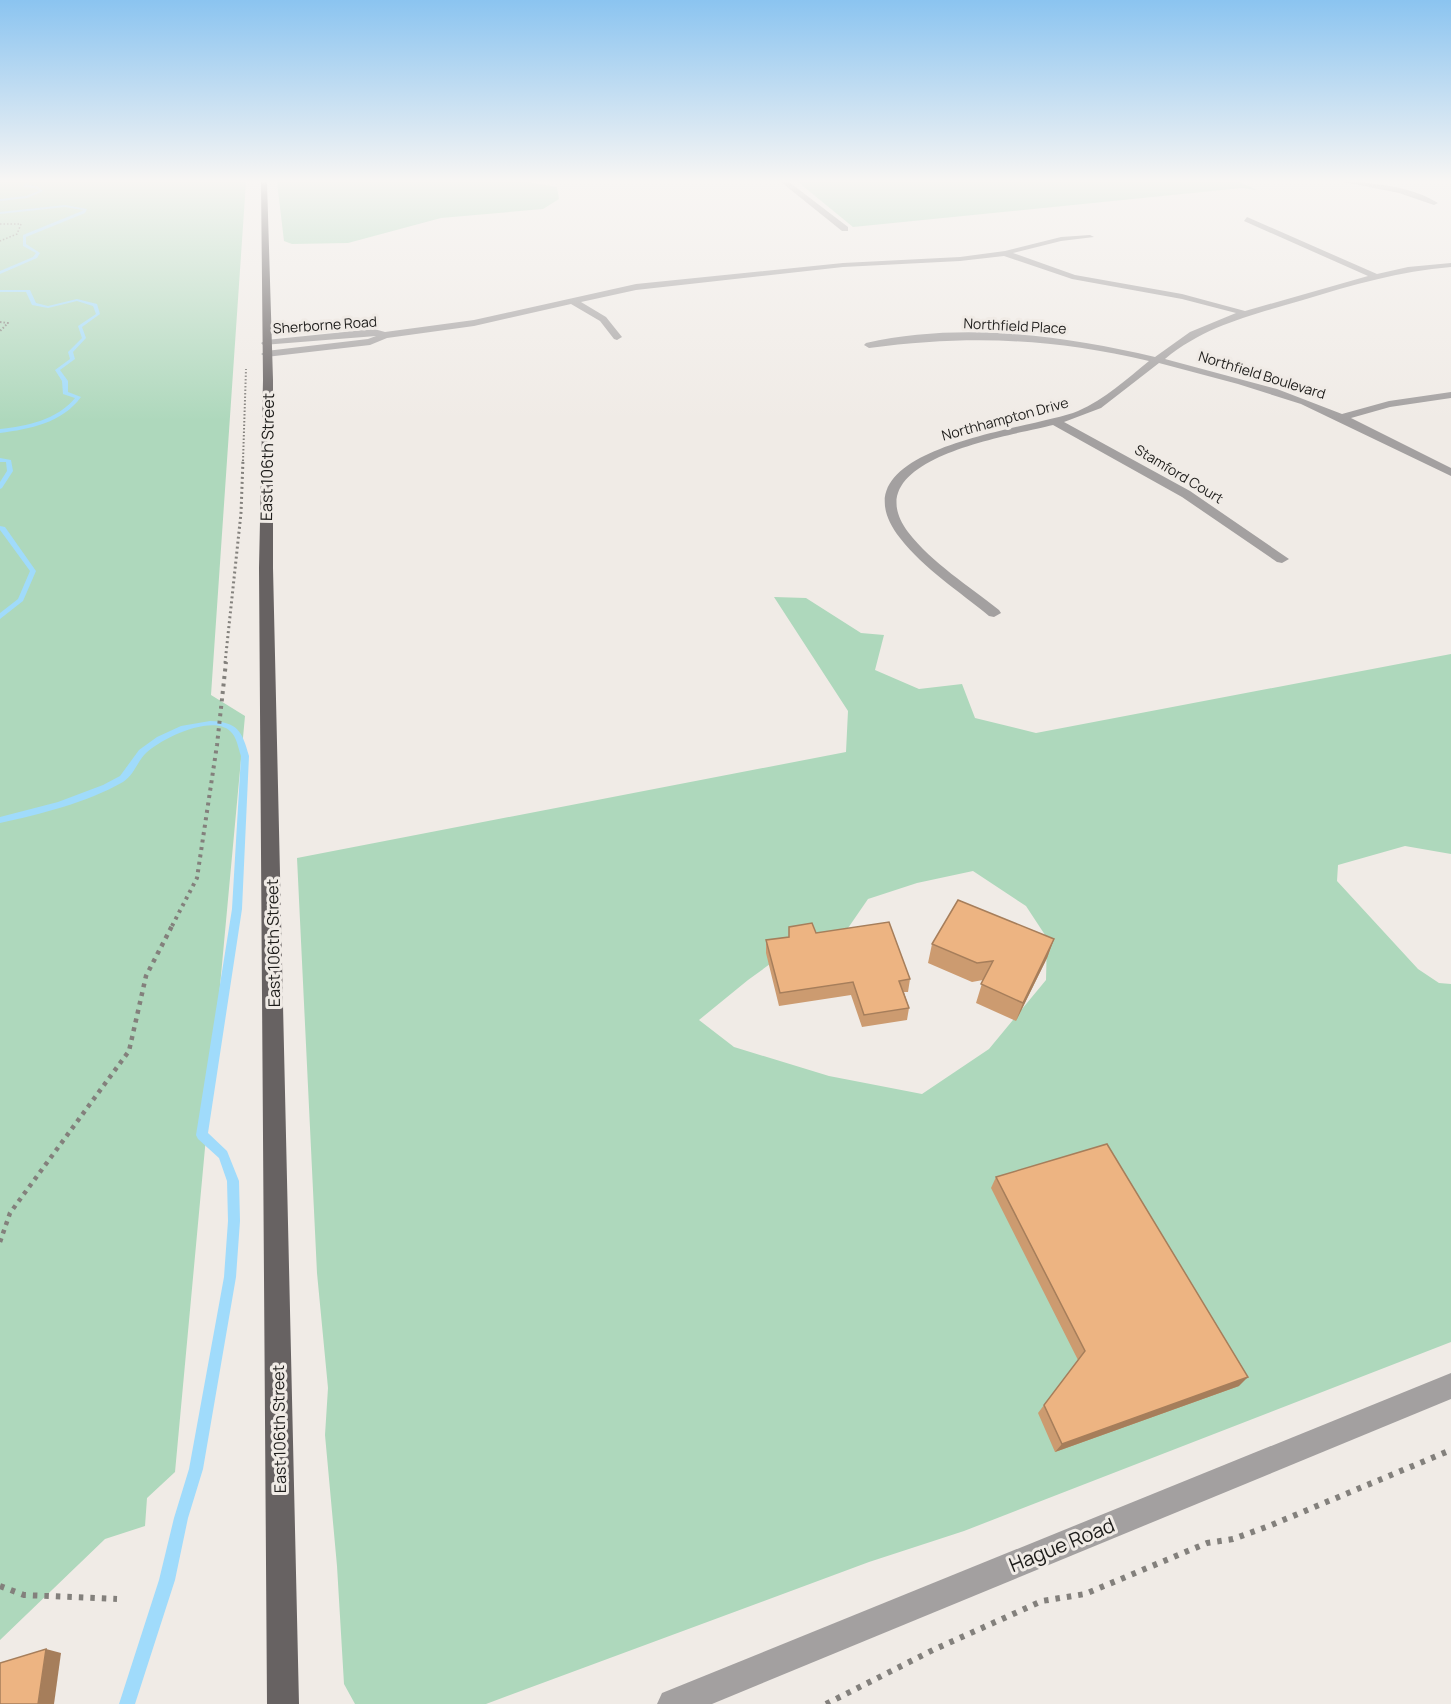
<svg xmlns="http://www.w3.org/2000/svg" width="1451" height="1704" viewBox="0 0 1451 1704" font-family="Manrope,sans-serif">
  <rect width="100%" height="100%" fill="#f0ebe6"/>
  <g fill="#aed8bc" fill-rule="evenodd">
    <polygon points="0,182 246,182 211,695 245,716 175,1472 147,1498 145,1526 105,1539 0,1640"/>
    <polygon points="277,182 528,182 557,187 559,199 543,209 441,218 348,243 292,244 284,241"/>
    <polygon points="798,182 1240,182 1257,190 1242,188 853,227"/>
    <path d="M 774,597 L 806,598 L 861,633 L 884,635 L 875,670 L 919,689 L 962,684 L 975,718 L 1036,733 L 1451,654 L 1451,854 L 1405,846 L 1338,865 L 1337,881 L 1418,969 L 1439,983 L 1451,984 L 1451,1342 L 964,1531 L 869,1562 L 486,1704 L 355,1704 L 344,1684 L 337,1566 L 325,1435 L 328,1388 L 317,1273 L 297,858 L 846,752 L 848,711 ZM 973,871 L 1026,906 L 1047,938 L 1046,980 L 989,1049 L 922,1094 L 829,1076 L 734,1047 L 699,1020 L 748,980 L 799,943 L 846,931 L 868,899 L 917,883 Z"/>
  </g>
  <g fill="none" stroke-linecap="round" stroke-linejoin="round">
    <g fill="#a0dbfb" fill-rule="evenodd">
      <polygon points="27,182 31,182 27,185 37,186 43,191 27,198 0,201 0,199 26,196 39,191 35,188 23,187"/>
      <polygon points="65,205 87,209 85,213 26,237 26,244 40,253 37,258 0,274 0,271 33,257 36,253 23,246 23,235 82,211 83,210 65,207 0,214 0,212"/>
      <path d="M 0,290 L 30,290 L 36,303 L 48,306 L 77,299 L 97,304 L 100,314 L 82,327 L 86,338 L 73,352 L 75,359 L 60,370 L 68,381 L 68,392 L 81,397 C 62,423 30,429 0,433 L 0,429 C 27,426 57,420 75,398 L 63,394 L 62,381 L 55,370 L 70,359 L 68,352 L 82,338 L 78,326 L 96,314 L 93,306 L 77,301 L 48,308 L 32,305 L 26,292 L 0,292 Z"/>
      <polygon points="0,458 11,460 13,471 2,488 0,489 0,482 7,471 6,462 0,462"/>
      <polygon points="0,526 5,527 36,571 23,601 0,619 0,613 18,599 30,571 0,530"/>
      <path d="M 210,721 C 238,722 242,731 249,756 L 242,909 L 208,1133 L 227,1151 L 239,1181 L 240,1221 L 236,1277 L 203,1469 L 188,1518 L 175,1580 L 135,1704 L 119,1704 L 159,1580 L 174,1518 L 189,1469 L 224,1277 L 228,1221 L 227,1181 L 219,1158 L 198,1139 L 196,1135 L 232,909 L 241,756 C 238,748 237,737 230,731 C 211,714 161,739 146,753 C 137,762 134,775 123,782 C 86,803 41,814 0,823 L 0,817 L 58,802 L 103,785 L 120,776 L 139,750 L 157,737 L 181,726 Z"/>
    </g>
    <polyline stroke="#83807c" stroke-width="1.5" stroke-dasharray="1.5 2" stroke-linecap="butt" points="0,224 21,224 17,234 0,241"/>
    <g stroke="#83807c" stroke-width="2" stroke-dasharray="1.5 2" stroke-linecap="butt">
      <polyline points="0,322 8,323 0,331"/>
      <polyline points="243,461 246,369"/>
    </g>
    <polyline stroke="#83807c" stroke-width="3" stroke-dasharray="2 3" stroke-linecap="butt" points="225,663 241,513 243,459"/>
    <polyline stroke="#83807c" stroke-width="4" stroke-dasharray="3 4.5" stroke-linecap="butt" points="172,926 197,878 217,745 226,662"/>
    <polyline stroke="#83807c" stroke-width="4.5" stroke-dasharray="4 5" stroke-linecap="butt" points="0,1242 10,1213 129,1051 146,976 173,924"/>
    <g stroke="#83807c" stroke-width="6" stroke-dasharray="4.5 7" stroke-linecap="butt">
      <polyline points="0,1586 24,1595 117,1599"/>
      <polyline points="826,1704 933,1650 1042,1601 1085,1594 1207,1543 1233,1539 1269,1526 1451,1450"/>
    </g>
    <g fill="#a3a0a0" fill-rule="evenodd">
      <polygon points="781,182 789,182 848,227 848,231 842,231"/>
      <path d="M 1344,182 C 1373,182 1413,187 1438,203 L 1434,205 L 1399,193 Z"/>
      <path d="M 1247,217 L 1377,274 L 1408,267 L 1451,263 L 1451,267 C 1400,271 1352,285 1303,300 C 1253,315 1206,325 1165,359 L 1277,389 L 1342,414 L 1389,401 L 1451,392 L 1451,398 L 1390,407 L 1351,418 L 1451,468 L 1451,476 L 1301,404 L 1238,384 L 1159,363 L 1101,408 L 1064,422 L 1190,491 L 1289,559 L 1282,563 L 1277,562 L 1182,497 L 1053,425 C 1011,436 853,458 908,532 C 932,563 969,586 999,610 L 1001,613 L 994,617 L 989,616 C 959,591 924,569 900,538 C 828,446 1032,430 1078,411 C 1105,399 1127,379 1149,361 C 1049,338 971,335 869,348 L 864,345 L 866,343 C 961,322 1061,335 1155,357 L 1190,332 L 1236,313 L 1182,299 L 1072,279 L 1004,256 L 960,261 L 843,267 L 636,290 L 581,302 L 606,317 L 622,337 L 617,340 L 614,339 L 600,321 L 571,304 L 474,326 L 387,338 L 370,345 L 266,357 L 261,354 L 266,351 L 368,339 L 376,336 L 263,345 L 261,343 L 266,340 L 374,329 L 385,332 L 474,320 L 636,284 L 843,263 L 960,257 L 1005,251 L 1061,237 L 1090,235 L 1094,237 L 1061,241 L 1013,253 L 1075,275 L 1182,294 L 1245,311 L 1368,276 L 1244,221 Z"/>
      <polygon points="1451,1373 1451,1399 712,1704 657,1704 662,1693"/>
    </g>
    <polygon fill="#676262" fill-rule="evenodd" points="261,182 267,182 273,380 273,568 299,1704 267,1704 259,568 263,380"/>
  </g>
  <g fill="#cc9b70">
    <polygon points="816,933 910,979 908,992 904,992 909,1008 907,1020 862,1027 851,995 779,1006 766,953 766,940"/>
    <polygon points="1054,939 1047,958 1016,1021 976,1003 983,980 972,982 928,963 932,944"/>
    <polygon points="996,1177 1239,1386 1055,1452 1038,1413 1078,1360 991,1188"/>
  </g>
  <g fill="#a67e5b">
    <polygon points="1054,939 1047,958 1016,1021 1023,1003"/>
    <polygon points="1248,1377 1239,1386 1055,1452 1062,1444"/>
    <polygon points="46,1649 61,1653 54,1704 38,1704"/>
  </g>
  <g fill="#edb482" stroke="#a67e5b" stroke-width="1.5">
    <polygon points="958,900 1054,939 1023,1003 981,984 993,961 977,963 932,944"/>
    <polygon points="889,922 910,979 899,981 909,1008 864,1015 853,982 780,993 766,940 789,937 789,927 812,923 816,933"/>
    <polygon points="1107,1144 1248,1377 1062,1444 1044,1405 1085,1351 996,1177"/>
    <polygon points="46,1649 38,1704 0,1704 0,1663"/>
  </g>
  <linearGradient id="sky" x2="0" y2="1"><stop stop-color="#8bc4f0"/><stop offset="0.43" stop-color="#f8f6f4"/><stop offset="1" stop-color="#f8f6f4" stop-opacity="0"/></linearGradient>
  <rect width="1451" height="421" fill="url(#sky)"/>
  <g text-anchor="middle" stroke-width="6" stroke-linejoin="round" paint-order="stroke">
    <g font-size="14" fill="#1d1c1a" stroke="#f0ebe6">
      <text transform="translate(325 325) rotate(-4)" y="5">Sherborne Road</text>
      <text transform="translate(1015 326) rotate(3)" y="5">Northfield Place</text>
      <text transform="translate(1262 375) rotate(17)" y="5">Northfield Boulevard</text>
      <text transform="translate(1005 419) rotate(-15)" y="5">Northhampton Drive</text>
      <text transform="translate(1179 474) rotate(31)" y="5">Stamford Court</text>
    </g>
    <g font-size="16" fill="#1d1c1a" stroke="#f0ebe6">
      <text transform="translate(267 457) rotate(-89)" y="6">East 106th Street</text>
      <text transform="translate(273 943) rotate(-91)" y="6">East 106th Street</text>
      <text transform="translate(279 1429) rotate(-91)" y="6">East 106th Street</text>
    </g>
    <g font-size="20" fill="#1d1c1a" stroke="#f0ebe6">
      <text transform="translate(1062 1545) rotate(-22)" y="7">Hague Road</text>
    </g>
  </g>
</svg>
